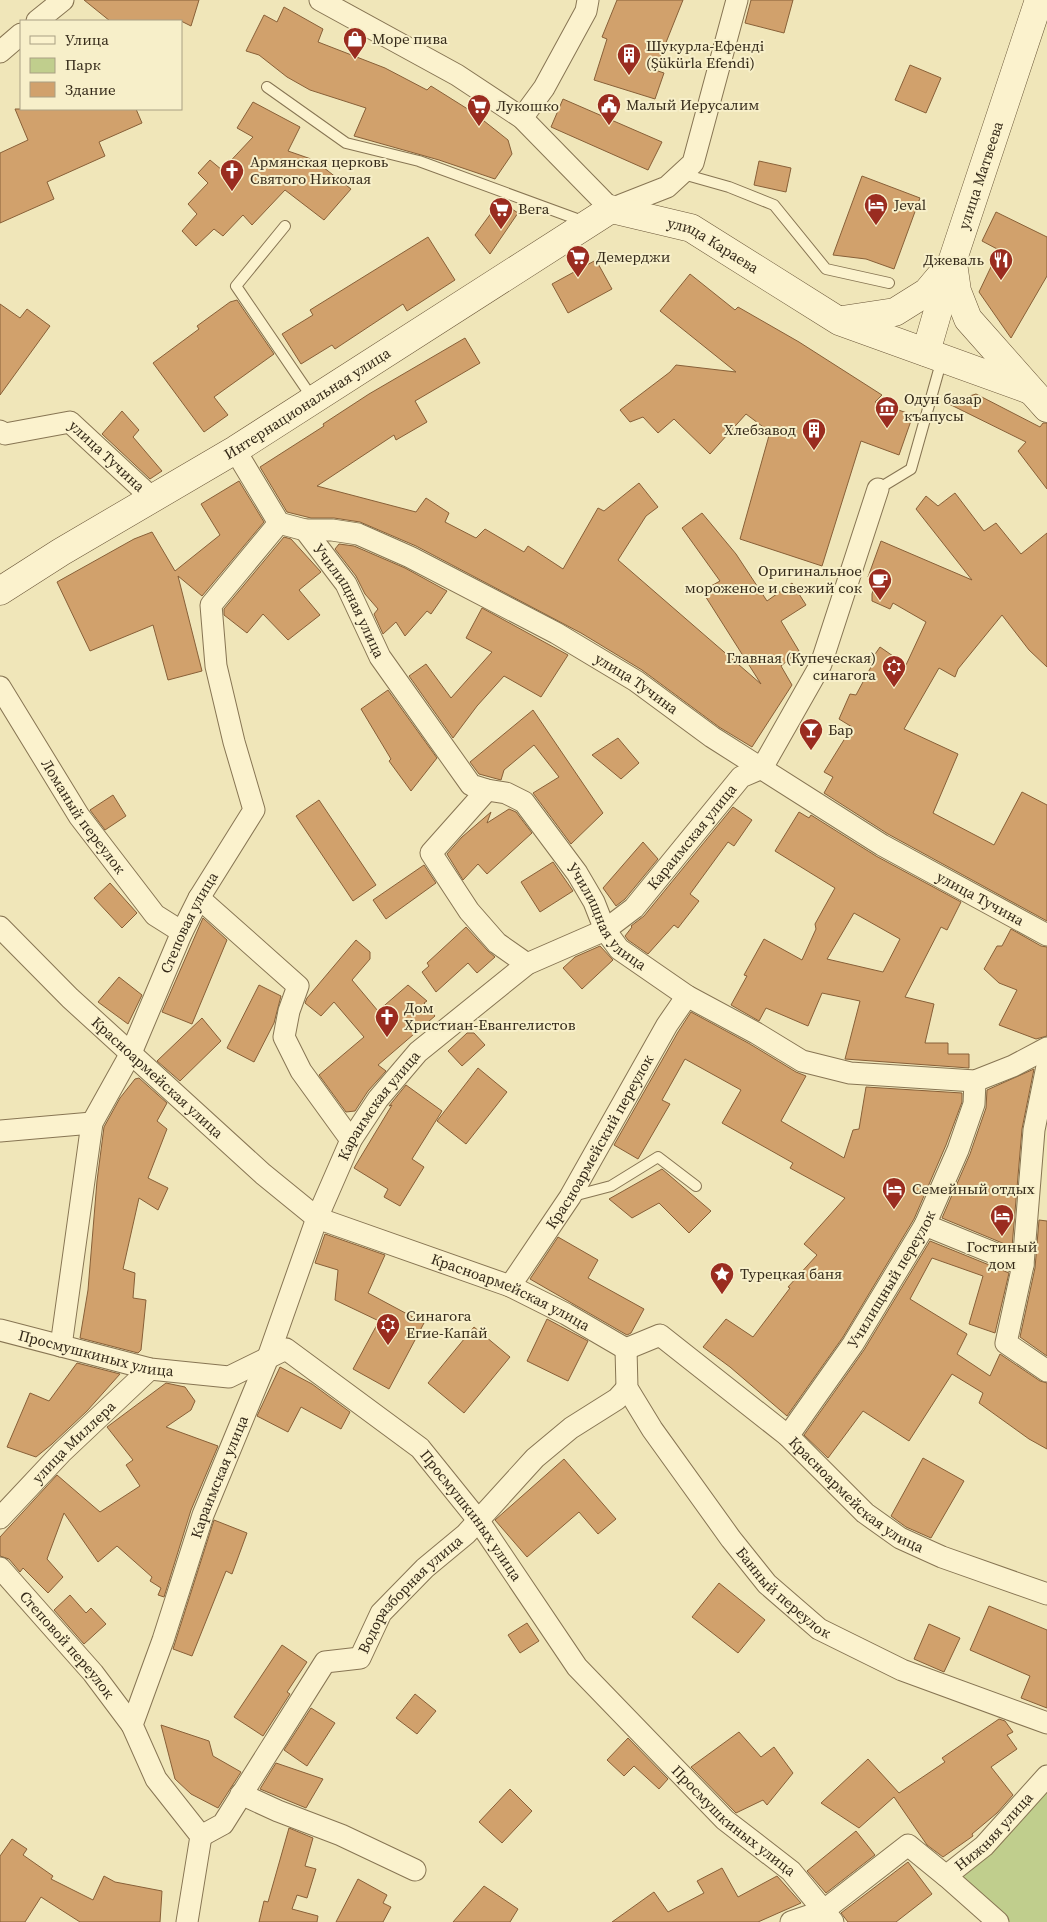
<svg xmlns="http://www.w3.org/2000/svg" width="1047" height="1922" viewBox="0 0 1047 1922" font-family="'Source Serif 4',serif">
  <rect width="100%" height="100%" fill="#f0e6b9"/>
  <polygon fill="#c0ce8d" points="1047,1768 1047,1922 1004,1922 955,1879"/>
  <g fill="#d1a16c" stroke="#886038" fill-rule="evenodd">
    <polygon points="84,0 199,0 191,26 181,21 110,21"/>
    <polygon points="617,0 683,0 655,70 664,73 655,99 594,80 607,39 602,37"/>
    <polygon points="751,0 793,0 784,33 745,23"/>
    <polygon points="284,7 323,29 318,42 385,68 427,90 431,86 474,113 508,140 512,154 495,179 439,160 354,136 366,108 310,90 287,77 259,55 246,51 264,15 277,22"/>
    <polygon points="910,65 941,78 926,113 895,100"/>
    <polygon points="563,99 662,142 648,170 551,127"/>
    <polygon points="253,102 300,127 288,151 314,160 351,189 324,220 285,190 252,225 243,215 223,236 214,229 196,246 182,231 197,214 188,204 208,183 198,173 210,160 222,170 253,137 237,128"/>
    <polygon points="15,109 136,109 142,123 99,142 105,156 47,182 54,199 0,223 0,153 28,140"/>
    <polygon points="759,161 791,168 786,192 754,185"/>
    <polygon points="862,176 920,198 894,269 866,259 833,255"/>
    <polygon points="500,201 518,213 490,254 475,235"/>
    <polygon points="996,212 1047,237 1047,276 1011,338 979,292 999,250 982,241"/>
    <polygon points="428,237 455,280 407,311 403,304 335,349 332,345 301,364 282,334 313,315 310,310"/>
    <polygon points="596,260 612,289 568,313 552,284"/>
    <polygon points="690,274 735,310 738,307 799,342 882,395 875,402 913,415 899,455 861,441 822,566 740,539 770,432 746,414 710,454 674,419 658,433 643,417 630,422 620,410 670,372 676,365 736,372 660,311"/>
    <polygon points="237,300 274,354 214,397 228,415 204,432 153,363 199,329 197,326 230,302"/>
    <polygon points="0,304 20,318 27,309 50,326 0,395"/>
    <polygon points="465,338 480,363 415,401 427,422 396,440 394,435 317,486 416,512 426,498 449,513 445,522 476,538 485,529 524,552 528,546 563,569 598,508 604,511 639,483 658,507 646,516 618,560 761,684 702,591 720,581 682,528 702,513 736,554 767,601 792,583 806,605 781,621 799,651 781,666 792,685 752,747 719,727 642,670 581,633 416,546 360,522 334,518 311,518 287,512 260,467 324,426 323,424 369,394"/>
    <polygon points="976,394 1040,427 1043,423 1047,423 1047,489 1018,451 1026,442 947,403"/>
    <polygon points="122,411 139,430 133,437 162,471 150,479 102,434"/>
    <polygon points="239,481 264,522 202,596 178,576 202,671 168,680 153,625 90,651 57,582 134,539 152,532 175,571 220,535 201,504"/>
    <polygon points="955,493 984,531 996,523 1021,554 1047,533 1047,667 1029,650 1002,615 958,669 955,677 939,668 904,729 958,754 933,813 994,845 1022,792 1047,805 1047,921 888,834 824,793 833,777 824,772 852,727 839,719 850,694 856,695 871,667 869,663 880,647 906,665 926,622 893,603 890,609 872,601 872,594 876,580 868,577 881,541 972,580 916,509 926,496 938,506"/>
    <polygon points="284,537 291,539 321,572 299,590 320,615 288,640 263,614 247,633 224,615 224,609"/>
    <polygon points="339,544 354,546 405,568 447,591 431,614 427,611 405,636 396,622 383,634 374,614 378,609 365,594 356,576 335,549"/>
    <polygon points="482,608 568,655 541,697 504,676 477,706 453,738 409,676 426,664 451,698 492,652 466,638"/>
    <polygon points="388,690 437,758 411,791 389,761 391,759 361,709"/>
    <polygon points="533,710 603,813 571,844 533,793 559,777 534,745 504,770 501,780 479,774 470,762"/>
    <polygon points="618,738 639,763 621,779 592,755"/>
    <polygon points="113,795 126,816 105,830 90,810"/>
    <polygon points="319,800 376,885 353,901 296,816"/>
    <polygon points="733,807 752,820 734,846 728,842 690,894 699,901 678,928 674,925 648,954 628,940 625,936 632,927 631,926 644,916"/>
    <polygon points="509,809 516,812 532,833 487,874 478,864 463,880 447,854 462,837 491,812 487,823"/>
    <path d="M 799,812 L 809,818 L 811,815 L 876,856 L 961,902 L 947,930 L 941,927 L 905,997 L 934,1004 L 925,1043 L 948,1043 L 948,1054 L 969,1054 L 969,1068 L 845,1059 L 860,1001 L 822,993 L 808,1026 L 766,1008 L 759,1021 L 731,1005 L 747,976 L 744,975 L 764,939 L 802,960 L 816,929 L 815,924 L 835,888 L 775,851 ZM 854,913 L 900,939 L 883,972 L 827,959 Z"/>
    <polygon points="643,842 658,859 625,899 616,906 603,888"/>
    <polygon points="553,862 573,891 540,912 521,882"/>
    <polygon points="424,865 436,883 386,919 373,900"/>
    <polygon points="110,883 137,913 122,928 94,898"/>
    <polygon points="203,918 227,940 192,1024 162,1012"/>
    <polygon points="466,927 488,951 495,957 477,973 468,963 436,992 422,972 429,966 427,963"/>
    <polygon points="1011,929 1041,946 1047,947 1047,1036 1036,1039 999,1025 1017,990 999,983 984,969 997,946 1002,946"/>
    <polygon points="356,940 370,952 370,959 352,980 378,1011 408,985 427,1001 424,1003 435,1016 378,1065 386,1071 368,1091 355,1111 346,1112 319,1075 364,1037 334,1002 321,1016 305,1003 307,998"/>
    <polygon points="600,946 613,960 582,989 563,968 575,957"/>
    <polygon points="119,977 142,995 128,1024 98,1002"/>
    <polygon points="259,985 281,996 274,1023 254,1062 227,1048"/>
    <polygon points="691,1012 750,1044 796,1072 806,1076 781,1121 844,1158 853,1130 859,1129 866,1087 962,1093 962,1102 946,1145 914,1219 843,1337 787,1416 730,1367 703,1347 726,1319 753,1337 790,1288 788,1287 817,1255 804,1244 845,1198 790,1168 793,1163 722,1123 741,1090 685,1059 662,1100 670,1104 638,1159 614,1145 678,1032"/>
    <polygon points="202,1018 221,1041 180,1081 157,1061"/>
    <polygon points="467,1033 474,1033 485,1045 462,1066 448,1051"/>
    <polygon points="478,1068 507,1092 466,1144 437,1121"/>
    <polygon points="1034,1069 1022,1129 1012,1247 942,1218 970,1154 986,1108 987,1090"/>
    <polygon points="139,1078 167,1103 157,1121 167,1129 148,1178 168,1188 158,1210 139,1198 123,1269 135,1273 133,1298 146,1300 141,1350 138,1353 80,1338 88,1290 97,1181 104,1127 120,1098 135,1079"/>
    <polygon points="406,1085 442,1111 412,1159 424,1167 400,1206 384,1197 388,1189 354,1168 392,1105 389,1106"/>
    <polygon points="662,1169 711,1211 689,1233 659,1203 632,1218 609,1199"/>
    <polygon points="1039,1220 1047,1221 1047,1356 1020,1337 1035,1268"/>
    <polygon points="325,1234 385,1255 368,1293 424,1323 389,1389 353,1369 379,1321 335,1300 338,1270 315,1263"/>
    <polygon points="558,1237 598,1260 588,1278 644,1309 631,1333 627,1335 620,1331 530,1279"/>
    <polygon points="930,1241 1009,1273 995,1333 969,1324 983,1276 932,1258 910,1299 967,1334 957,1354 990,1376 1000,1354 1040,1381 1047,1383 1047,1449 1029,1439 979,1403 983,1393 952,1374 909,1441 863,1411 828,1458 804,1435 864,1350"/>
    <polygon points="547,1319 588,1341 568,1381 527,1361"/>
    <polygon points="474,1327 510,1357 464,1413 428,1383"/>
    <polygon points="77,1363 120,1374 87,1411 52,1444 36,1457 7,1447 30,1393 49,1401"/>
    <polygon points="280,1367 312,1384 350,1412 341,1429 301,1407 288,1432 257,1416"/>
    <polygon points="166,1383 185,1387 195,1401 191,1410 166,1427 218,1446 191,1510 164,1597 158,1595 161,1588 150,1581 152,1577 117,1546 98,1562 64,1513 47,1559 63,1577 48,1593 23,1568 20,1572 9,1559 0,1556 0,1537 57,1475 100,1512 140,1486 126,1465 133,1460 107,1427"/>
    <polygon points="923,1458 964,1481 931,1538 906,1527 891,1516"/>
    <polygon points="564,1459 616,1519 598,1534 579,1512 527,1557 495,1520"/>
    <polygon points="214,1520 247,1533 232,1574 226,1571 192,1656 173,1649"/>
    <polygon points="719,1583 765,1620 738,1653 692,1617"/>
    <polygon points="70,1595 86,1613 91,1608 106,1624 84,1644 54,1610"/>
    <polygon points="989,1606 1047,1630 1047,1708 1021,1698 1030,1676 970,1650"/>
    <polygon points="527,1623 539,1641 520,1653 508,1635"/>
    <polygon points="929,1624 960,1638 944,1672 914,1659"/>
    <polygon points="282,1645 307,1662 287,1692 290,1694 263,1736 234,1717"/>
    <polygon points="415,1694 436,1711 417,1734 396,1718"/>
    <polygon points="311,1708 335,1723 307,1766 284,1750"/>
    <polygon points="999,1719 1005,1721 1013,1732 1007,1735 1017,1749 991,1767 1013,1795 997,1813 972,1834 973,1836 943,1857 927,1845 894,1797 859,1828 821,1803 868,1759 899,1793 945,1762 942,1758"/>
    <polygon points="161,1725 209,1741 213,1756 241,1772 218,1808 191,1794 175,1779"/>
    <polygon points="739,1732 761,1757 774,1747 793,1773 767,1805 763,1800 736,1813 691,1767"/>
    <polygon points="628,1738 668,1779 659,1789 634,1766 624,1776 607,1760"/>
    <polygon points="276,1763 323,1779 306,1808 260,1789"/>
    <polygon points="510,1789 532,1811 502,1843 479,1822"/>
    <polygon points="289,1828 313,1838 305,1866 316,1869 307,1898 297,1895 292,1909 318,1916 317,1922 259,1922 264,1901 268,1902"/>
    <polygon points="856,1831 875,1855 826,1893 807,1871"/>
    <polygon points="12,1839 27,1849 23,1855 53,1876 51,1879 93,1900 104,1876 115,1882 162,1891 160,1922 80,1922 41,1897 25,1922 0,1922 0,1856"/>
    <polygon points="908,1862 932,1894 896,1922 848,1922 841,1913"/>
    <polygon points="722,1868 738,1897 777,1876 801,1903 758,1922 612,1922 654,1892 668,1912 704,1893 697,1881"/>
    <polygon points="358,1879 387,1895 383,1903 391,1907 383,1922 336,1922"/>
    <polygon points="484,1886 518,1909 510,1922 453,1922"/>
  </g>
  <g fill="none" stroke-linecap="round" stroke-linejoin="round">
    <g stroke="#877553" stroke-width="12">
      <g id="lane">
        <polyline points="267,87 346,143 419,161 585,222"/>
        <polyline points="683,174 729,187 774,205 826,269 889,283"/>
        <polyline points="285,226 236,286 313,399"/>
        <polyline points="878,489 911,469 942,359"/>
        <polyline points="573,1196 611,1186 658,1157 696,1186"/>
      </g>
    </g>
    <g stroke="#877553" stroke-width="23">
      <g id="street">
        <polyline points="320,0 457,75 522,118 611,209 667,187 693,163 737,0"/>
        <polyline points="37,21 63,0"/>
        <polyline points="0,52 21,34"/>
        <polyline points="522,118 544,88 586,11 588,0"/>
        <path id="s1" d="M 0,431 L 5,434 L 70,422 L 152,498"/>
        <path id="s2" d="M 235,450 L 279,523 L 305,530 L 332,530 L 358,534 L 410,557 L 556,633 L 636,681 L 712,737 L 882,845 L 1047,935"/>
        <path id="s3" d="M 305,530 L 346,584 L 380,657 L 471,785 L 487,790 L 506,793 L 524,802 L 577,873 L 594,902 L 605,930 L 619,949 L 687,996 L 756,1033 L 802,1061 L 850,1073 L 975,1081 L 1013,1066 L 1047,1048"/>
        <path id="s4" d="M 0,687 L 79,816 L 155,915 L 182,932"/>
        <polyline points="487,790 431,853 469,911 497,943 527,964"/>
        <polyline points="199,898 298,986 289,1011 284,1037 301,1071 351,1140"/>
        <path id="s5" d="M 0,927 L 70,998 L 263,1174 L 317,1218 L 510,1286 L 566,1314 L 626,1349 L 660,1335 L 788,1436 L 865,1513 L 900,1538 L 942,1557 L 1047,1594"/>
        <polyline points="1047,1066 1034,1130 1023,1265 1006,1343 1047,1371"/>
        <polyline points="0,1131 92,1123"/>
        <polyline points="925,1225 1023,1265"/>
        <path id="s6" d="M 510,1286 L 570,1197 L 667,1025 L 687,996"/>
        <path id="s7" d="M 0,1330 L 150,1369 L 229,1377 L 286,1349 L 420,1448 L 478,1520 L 577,1667 L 725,1820 L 791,1871 L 833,1922"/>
        <path id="s8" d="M 61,1346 L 92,1123 L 131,1053 L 182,932 L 199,898 L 254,810 L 234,742 L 216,666 L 211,605 L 279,523"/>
        <path id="s9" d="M 626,1349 L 627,1388 L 652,1429 L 731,1539 L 767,1584 L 819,1629 L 902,1670 L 1047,1723"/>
        <path id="s10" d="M 788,1436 L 853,1344 L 925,1225 L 958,1150 L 974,1104 L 975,1081"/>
        <path id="s11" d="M 0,1518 L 62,1452 L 150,1369"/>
        <path id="s12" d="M 0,1568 L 93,1673 L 132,1725"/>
        <polyline points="241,1794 278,1811 341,1835 415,1870"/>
        <path id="s13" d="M 201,1836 L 223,1824 L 325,1662 L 360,1658 L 381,1613 L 425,1568 L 466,1534 L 535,1458 L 571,1428 L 617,1399 L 627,1388"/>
        <polyline points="946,1876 998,1922"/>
        <path id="s14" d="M 187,1922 L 201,1836 L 156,1779 L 132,1725 L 163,1640 L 203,1515 L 267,1360 L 317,1218 L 351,1140 L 378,1099 L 418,1052 L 527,964 L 605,930 L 634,908 L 741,777 L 762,768 L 821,664 L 878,489"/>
        <path id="s15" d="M 791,1922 L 823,1911 L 908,1845 L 946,1876 L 984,1846 L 1047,1776"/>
      </g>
    </g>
    <g stroke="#695537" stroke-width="29">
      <g id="secondary">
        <polyline points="953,263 957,291 968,319 1047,408"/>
        <polyline points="842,320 895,312 927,292 948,267"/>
        <path id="s16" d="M 926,352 L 953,259 L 1039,0"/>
        <path id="s17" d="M 0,591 L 61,552 L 235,450 L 611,209 L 691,228 L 839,321 L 1030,390"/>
      </g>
    </g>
    <use href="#lane" stroke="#fbf2cd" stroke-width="10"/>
    <use href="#street" stroke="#fbf2cd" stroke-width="21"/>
    <use href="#secondary" stroke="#fbf2cd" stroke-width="28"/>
  </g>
  <defs>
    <g id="shop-pin" transform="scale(1.25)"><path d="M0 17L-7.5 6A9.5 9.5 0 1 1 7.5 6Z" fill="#9a2c20" stroke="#f7efc9"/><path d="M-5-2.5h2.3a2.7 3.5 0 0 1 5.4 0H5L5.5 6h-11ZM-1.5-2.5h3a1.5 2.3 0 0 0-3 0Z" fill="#fff"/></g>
    <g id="building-pin" transform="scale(1.25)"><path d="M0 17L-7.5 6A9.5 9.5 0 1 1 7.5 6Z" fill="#9a2c20" stroke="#f7efc9"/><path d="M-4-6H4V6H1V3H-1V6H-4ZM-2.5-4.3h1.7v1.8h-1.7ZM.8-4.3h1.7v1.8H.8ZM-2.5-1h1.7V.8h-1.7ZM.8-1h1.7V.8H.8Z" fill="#fff"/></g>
    <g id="civic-pin" transform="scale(1.25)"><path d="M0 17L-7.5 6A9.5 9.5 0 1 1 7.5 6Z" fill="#9a2c20" stroke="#f7efc9"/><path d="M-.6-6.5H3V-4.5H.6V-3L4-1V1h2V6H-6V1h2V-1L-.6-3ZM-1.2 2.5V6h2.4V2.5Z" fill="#fff"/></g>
    <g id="supermarket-pin" transform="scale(1.25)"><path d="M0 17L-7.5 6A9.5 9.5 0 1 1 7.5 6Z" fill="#9a2c20" stroke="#f7efc9"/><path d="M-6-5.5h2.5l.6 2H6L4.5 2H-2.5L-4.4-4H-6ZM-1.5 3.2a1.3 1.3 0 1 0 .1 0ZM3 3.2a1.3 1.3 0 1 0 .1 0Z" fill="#fff"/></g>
    <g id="church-pin" transform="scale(1.25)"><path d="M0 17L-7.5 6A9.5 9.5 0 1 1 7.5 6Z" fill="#9a2c20" stroke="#f7efc9"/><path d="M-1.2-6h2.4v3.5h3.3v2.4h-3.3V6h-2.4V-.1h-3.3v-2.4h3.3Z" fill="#fff"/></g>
    <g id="hotel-pin" transform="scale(1.25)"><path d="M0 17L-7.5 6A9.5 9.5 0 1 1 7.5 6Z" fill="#9a2c20" stroke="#f7efc9"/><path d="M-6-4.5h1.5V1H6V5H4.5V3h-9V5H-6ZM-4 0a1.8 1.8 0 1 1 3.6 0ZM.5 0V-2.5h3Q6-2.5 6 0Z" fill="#fff"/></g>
    <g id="restaurant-pin" transform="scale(1.25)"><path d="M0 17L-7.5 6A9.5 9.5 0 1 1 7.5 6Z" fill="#9a2c20" stroke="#f7efc9"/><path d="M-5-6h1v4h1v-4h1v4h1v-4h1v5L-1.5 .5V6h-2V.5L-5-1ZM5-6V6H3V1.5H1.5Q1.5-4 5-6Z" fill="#fff"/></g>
    <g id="museum-pin" transform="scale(1.25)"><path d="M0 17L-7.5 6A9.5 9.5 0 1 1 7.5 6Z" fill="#9a2c20" stroke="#f7efc9"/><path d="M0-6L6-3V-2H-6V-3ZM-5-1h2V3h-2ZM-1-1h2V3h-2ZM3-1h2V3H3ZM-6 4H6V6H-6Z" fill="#fff"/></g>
    <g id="cafe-pin" transform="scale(1.25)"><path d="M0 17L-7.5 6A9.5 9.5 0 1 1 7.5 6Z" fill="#9a2c20" stroke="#f7efc9"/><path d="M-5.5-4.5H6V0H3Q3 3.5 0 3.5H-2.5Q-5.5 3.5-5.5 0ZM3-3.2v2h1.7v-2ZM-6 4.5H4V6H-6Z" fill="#fff"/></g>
    <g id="synagogue-pin" transform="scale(1.25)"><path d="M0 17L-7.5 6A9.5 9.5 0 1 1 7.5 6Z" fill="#9a2c20" stroke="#f7efc9"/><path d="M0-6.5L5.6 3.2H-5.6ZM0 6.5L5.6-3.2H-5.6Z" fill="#fff"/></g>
    <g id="bar-pin" transform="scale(1.25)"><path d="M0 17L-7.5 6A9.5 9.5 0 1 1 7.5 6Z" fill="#9a2c20" stroke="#f7efc9"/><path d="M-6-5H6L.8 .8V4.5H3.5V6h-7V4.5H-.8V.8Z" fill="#fff"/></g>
    <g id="sight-pin" transform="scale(1.25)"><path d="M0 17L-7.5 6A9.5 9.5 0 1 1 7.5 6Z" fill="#9a2c20" stroke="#f7efc9"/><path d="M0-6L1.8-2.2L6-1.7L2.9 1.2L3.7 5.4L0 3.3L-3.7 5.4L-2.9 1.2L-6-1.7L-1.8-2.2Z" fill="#fff"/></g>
  </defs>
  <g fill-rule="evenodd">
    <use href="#shop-pin" x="355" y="39"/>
    <use href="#building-pin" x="629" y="55"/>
    <use href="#civic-pin" x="609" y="105"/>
    <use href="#supermarket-pin" x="479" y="106"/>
    <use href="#church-pin" x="232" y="171"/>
    <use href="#hotel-pin" x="876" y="205"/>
    <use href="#supermarket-pin" x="501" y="209"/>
    <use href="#supermarket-pin" x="578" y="257"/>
    <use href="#restaurant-pin" x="1001" y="260"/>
    <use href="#museum-pin" x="887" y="408"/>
    <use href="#building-pin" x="814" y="430"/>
    <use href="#cafe-pin" x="880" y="580"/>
    <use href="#synagogue-pin" x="894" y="667"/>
    <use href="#bar-pin" x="811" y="730"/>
    <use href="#church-pin" x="387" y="1017"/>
    <use href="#hotel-pin" x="894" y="1189"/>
    <use href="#hotel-pin" x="1002" y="1216"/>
    <use href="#sight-pin" x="722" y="1274"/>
    <use href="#synagogue-pin" x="388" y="1325"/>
  </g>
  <g text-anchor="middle" stroke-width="4" stroke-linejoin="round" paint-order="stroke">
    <g font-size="15" fill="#352a19" stroke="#f7efc9" text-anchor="start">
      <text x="372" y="44">Море пива</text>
      <text x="646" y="51">Шукурла-Ефенді<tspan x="646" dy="17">(Şükürla Efendi)</tspan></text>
      <text x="626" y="110">Малый Иерусалим</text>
      <text x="496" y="111">Лукошко</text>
      <text x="250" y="167">Армянская церковь<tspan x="250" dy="17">Святого Николая</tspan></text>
      <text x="894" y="210">Jeval</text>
      <text x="518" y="214">Вега</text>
      <text x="596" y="262">Демерджи</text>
      <text x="984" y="265" text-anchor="end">Джеваль</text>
      <text x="904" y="404">Одун базар<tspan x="904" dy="17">къапусы</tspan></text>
      <text x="796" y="435" text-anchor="end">Хлебзавод</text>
      <text x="862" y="576" text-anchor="end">Оригинальное<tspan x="862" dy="17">мороженое и свежий сок</tspan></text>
      <text x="876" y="663" text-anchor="end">Главная (Купеческая)<tspan x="876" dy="17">синагога</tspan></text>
      <text x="828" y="735">Бар</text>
      <text x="404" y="1013">Дом<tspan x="404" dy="17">Христиан-Евангелистов</tspan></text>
      <text x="912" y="1194">Семейный отдых</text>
      <text x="1002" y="1252" text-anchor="middle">Гостиный<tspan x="1002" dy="17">дом</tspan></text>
      <text x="740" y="1279">Турецкая баня</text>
      <text x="406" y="1321">Синагога<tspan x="406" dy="17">Егие-Капай</tspan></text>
    </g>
    <g font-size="15" fill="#352a19" stroke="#f7efc9">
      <text dy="5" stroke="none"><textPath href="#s16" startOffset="185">улица Матвеева</textPath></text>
      <text dy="5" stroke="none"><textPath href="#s17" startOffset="830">улица Караева</textPath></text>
      <text dy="5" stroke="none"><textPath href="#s17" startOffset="360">Интернациональная улица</textPath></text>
      <text dy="5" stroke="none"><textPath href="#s1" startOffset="122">улица Тучина</textPath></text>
      <text dy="5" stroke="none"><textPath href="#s3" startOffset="84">Училищная улица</textPath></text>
      <text dy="5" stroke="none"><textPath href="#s2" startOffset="482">улица Тучина</textPath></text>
      <text dy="5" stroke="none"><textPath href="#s4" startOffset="154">Ломаный переулок</textPath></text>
      <text dy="5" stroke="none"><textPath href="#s14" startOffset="1308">Караимская улица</textPath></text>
      <text dy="5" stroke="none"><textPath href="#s2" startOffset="888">улица Тучина</textPath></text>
      <text dy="5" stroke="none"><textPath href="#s3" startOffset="504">Училищная улица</textPath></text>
      <text dy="5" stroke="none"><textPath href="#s8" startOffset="448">Степовая улица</textPath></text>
      <text dy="5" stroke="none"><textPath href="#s5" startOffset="218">Красноармейская улица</textPath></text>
      <text dy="5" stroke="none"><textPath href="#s14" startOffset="888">Караимская улица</textPath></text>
      <text dy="5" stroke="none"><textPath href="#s6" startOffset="170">Красноармейский переулок</textPath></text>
      <text dy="5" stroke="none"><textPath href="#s10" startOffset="188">Училищный переулок</textPath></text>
      <text dy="5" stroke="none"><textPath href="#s5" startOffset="638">Красноармейская улица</textPath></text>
      <text dy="5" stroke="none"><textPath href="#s7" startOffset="99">Просмушкиных улица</textPath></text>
      <text dy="5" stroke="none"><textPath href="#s11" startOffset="106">улица Миллера</textPath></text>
      <text dy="5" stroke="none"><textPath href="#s14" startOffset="482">Караимская улица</textPath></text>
      <text dy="5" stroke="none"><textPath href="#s5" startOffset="1058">Красноармейская улица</textPath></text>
      <text dy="5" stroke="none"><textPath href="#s7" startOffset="549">Просмушкиных улица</textPath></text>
      <text dy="5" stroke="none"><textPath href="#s9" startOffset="298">Банный переулок</textPath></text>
      <text dy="5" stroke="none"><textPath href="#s13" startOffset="334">Водоразборная улица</textPath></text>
      <text dy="5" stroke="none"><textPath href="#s12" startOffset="102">Степовой переулок</textPath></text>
      <text dy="5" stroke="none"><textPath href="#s7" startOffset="954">Просмушкиных улица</textPath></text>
      <text dy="5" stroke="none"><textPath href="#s15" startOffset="256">Нижняя улица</textPath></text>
    </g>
  </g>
  <rect x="20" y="20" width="162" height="90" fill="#f7efc9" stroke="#a9a083"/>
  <rect x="30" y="36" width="25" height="8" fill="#fbf2cd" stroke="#a9a083"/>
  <text x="65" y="45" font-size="15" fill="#352a19">Улица</text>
  <rect x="30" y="58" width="25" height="15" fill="#c0ce8d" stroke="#a9a083"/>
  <text x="65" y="70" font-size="15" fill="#352a19">Парк</text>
  <rect x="30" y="82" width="25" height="15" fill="#d1a16c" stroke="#a9a083"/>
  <text x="65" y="95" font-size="15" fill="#352a19">Здание</text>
</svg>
